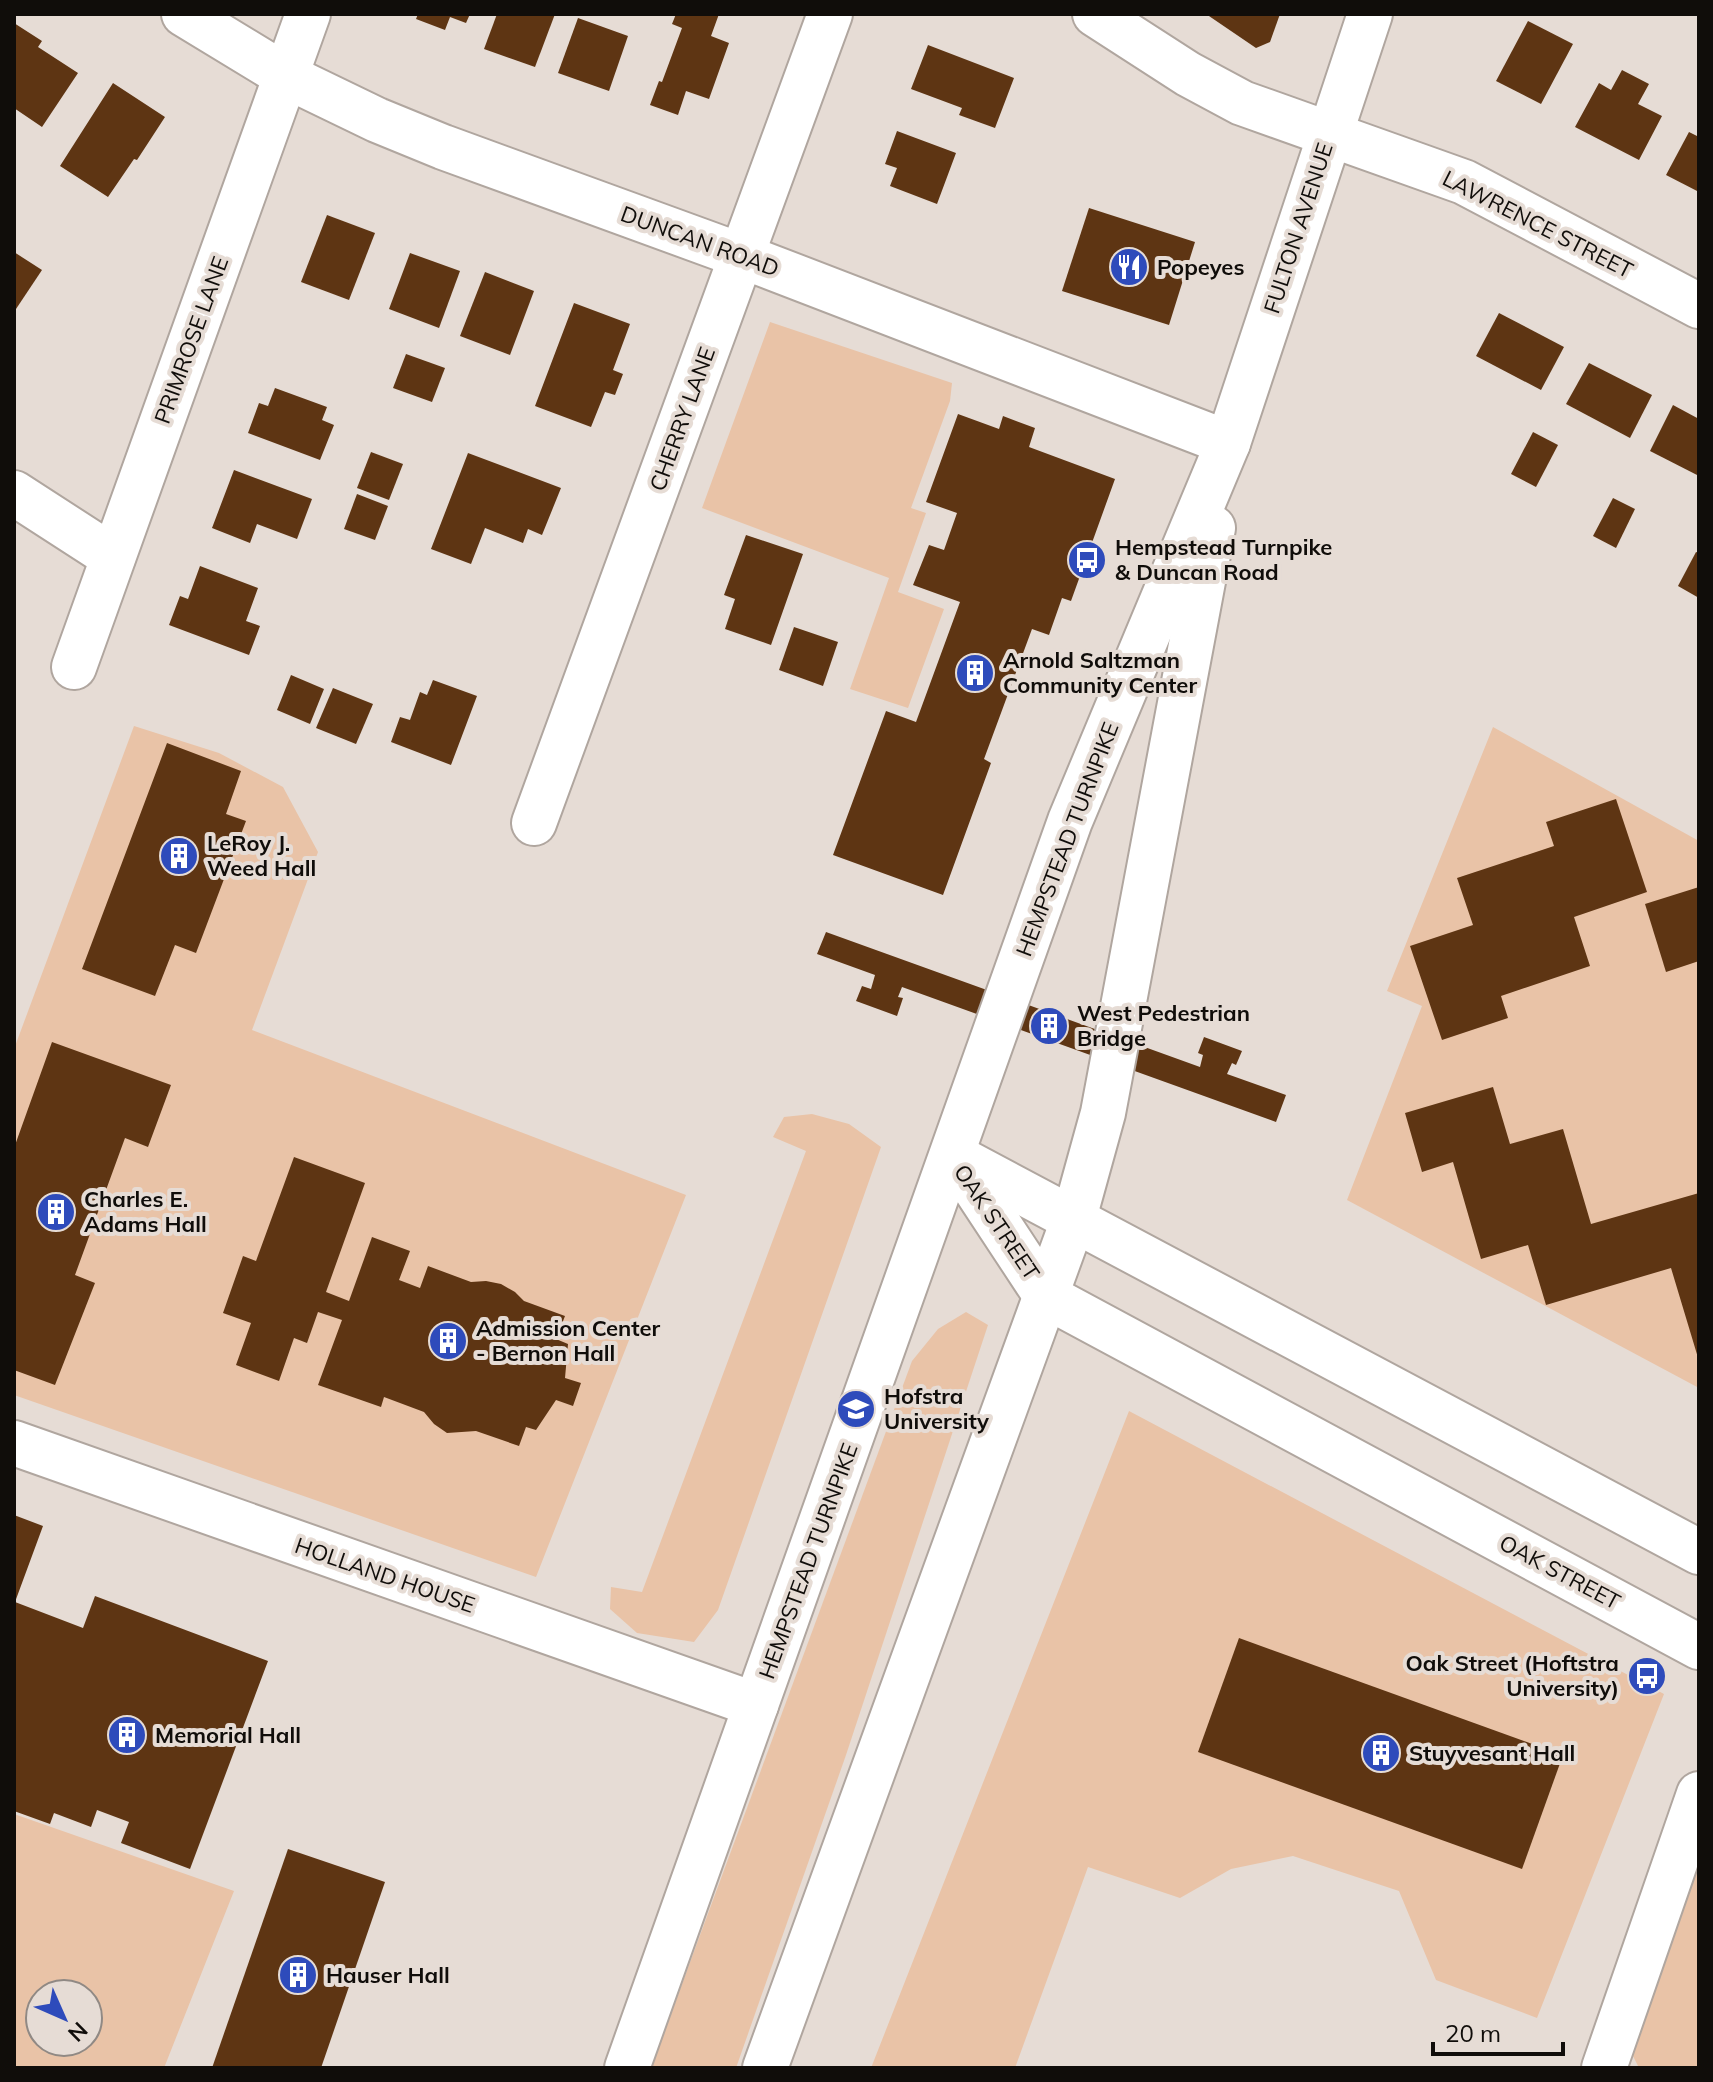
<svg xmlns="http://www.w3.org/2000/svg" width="1713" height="2082" viewBox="0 0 1713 2082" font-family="Mulish,sans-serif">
  <rect width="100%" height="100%" fill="#e6dcd5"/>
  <g fill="#e9c3a7" fill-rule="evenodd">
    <polygon points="770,322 952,383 950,401 911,508 926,513 898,592 944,609 908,708 850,689 889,578 702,508"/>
    <polygon points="134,726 219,753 283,787 318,852 252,1030 686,1195 536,1577 14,1395 14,1049"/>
    <polygon points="1493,727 1699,841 1699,1388 1347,1200 1422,1006 1387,991"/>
    <polygon points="812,1114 849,1124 881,1147 718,1610 694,1642 637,1633 610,1609 611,1587 642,1592 806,1151 773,1137 784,1117"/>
    <polygon points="966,1312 988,1325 846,1755 736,2068 651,2068 912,1361 938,1329"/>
    <polygon points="1129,1411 1664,1694 1537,2018 1436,1980 1399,1891 1293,1856 1231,1869 1180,1898 1088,1867 1015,2068 871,2068"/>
    <path d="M 14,1814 L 234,1891 L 164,2068 L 14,2068 ZM 88,1994 L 88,2042 L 40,2042 L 40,1994 Z"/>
    <polygon points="1699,1844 1699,2068 1639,2068 1629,2048"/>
  </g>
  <g fill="#5e3513">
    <polygon points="418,14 470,14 466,23 450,17 445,30 416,19"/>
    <polygon points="497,14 555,14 535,67 484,49"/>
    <polygon points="676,14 719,14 711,36 729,43 709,99 686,91 678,115 650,105 659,81 662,82 682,28 672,24"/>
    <polygon points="1206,14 1280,14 1270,42 1256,48"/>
    <polygon points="578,18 628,36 609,91 558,73"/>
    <polygon points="1528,21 1573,44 1541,104 1496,81"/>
    <polygon points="14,23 42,41 38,47 78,73 42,127 14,108"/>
    <polygon points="928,45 1014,78 995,128 959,115 962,108 911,89"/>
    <polygon points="1622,70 1649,84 1638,104 1662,116 1639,160 1575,127 1599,83 1611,90"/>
    <polygon points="113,83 165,117 137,160 134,159 108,197 60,166"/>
    <polygon points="897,131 956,153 937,204 890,186 897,168 885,164"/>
    <polygon points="1689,132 1699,137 1699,192 1666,175"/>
    <polygon points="1089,208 1195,242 1169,325 1062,291"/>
    <polygon points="327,215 375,233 349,300 301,282"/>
    <polygon points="14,252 42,270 14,312"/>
    <polygon points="410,253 460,271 439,328 389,309"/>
    <polygon points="485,272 534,291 510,355 460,336"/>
    <polygon points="574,303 630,324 613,370 623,374 615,395 605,392 591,427 535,406"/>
    <polygon points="1499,313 1564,347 1541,390 1476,356"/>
    <polygon points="406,354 445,368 432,402 393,388"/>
    <polygon points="1589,363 1652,395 1630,438 1566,404"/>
    <polygon points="275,388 327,407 322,420 334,425 320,460 248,433 259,403 268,406"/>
    <polygon points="1673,405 1699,419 1699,476 1650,451"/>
    <polygon points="958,414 999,429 1003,416 1035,428 1029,447 1115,479 1071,601 1062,598 1049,635 1032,629 984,759 991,763 943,895 833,855 886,711 916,722 960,602 913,585 929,545 944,550 957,513 926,502"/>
    <polygon points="1533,432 1558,445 1536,487 1511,474"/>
    <polygon points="371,452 403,464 389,500 357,488"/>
    <polygon points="468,453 561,488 542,535 528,529 523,543 485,528 471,564 431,549"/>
    <polygon points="234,470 312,499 297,539 257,524 250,543 212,528"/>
    <polygon points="357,494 388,506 375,540 344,529"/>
    <polygon points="1613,498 1635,509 1616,548 1593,536"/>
    <polygon points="746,535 803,554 771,645 725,629 735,599 724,595"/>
    <polygon points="1696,552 1699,553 1699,598 1678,586"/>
    <polygon points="200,566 258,588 246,621 260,626 249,655 169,625 180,596 188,599"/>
    <polygon points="794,627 838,642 823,686 779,670"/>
    <polygon points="291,675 324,689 310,724 277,710"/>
    <polygon points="433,680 477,696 451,765 391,742 400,717 410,720 420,692 427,695"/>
    <polygon points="333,688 373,704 356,744 316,728"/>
    <polygon points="167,743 241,771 226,814 246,821 196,953 175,945 155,996 82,969"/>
    <polygon points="1616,799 1647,892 1574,917 1590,966 1501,996 1508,1018 1442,1040 1410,946 1473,925 1457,878 1554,846 1546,822"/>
    <polygon points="1699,887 1699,961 1666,972 1645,904"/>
    <polygon points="826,932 1200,1067 1203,1055 1198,1053 1204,1037 1242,1051 1236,1065 1232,1063 1227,1074 1286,1095 1276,1122 902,987 898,997 903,998 897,1016 856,1001 862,986 871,989 875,975 817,954"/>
    <polygon points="52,1042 171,1085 148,1147 125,1138 75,1275 95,1283 55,1385 14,1370 14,1148"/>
    <polygon points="1493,1087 1510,1144 1563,1129 1591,1224 1699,1193 1699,1361 1671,1268 1546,1305 1528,1245 1481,1259 1453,1162 1422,1172 1405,1113"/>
    <polygon points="294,1157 365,1183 326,1292 349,1301 372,1237 410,1251 399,1280 420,1288 428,1266 471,1282 486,1281 501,1284 515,1292 524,1301 565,1316 556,1339 568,1344 565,1378 581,1383 573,1406 556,1400 536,1430 526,1427 519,1446 476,1431 447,1433 434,1424 424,1412 384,1397 381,1407 318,1385 342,1320 318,1312 307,1343 294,1338 279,1381 236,1365 251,1323 223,1313 243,1256 256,1261"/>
    <polygon points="14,1515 43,1526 15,1602 83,1628 95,1596 268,1661 190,1869 121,1843 129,1822 97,1810 91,1827 54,1813 50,1824 14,1811"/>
    <polygon points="1239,1638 1563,1755 1522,1869 1198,1752"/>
    <polygon points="288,1849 385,1882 321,2068 212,2068"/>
  </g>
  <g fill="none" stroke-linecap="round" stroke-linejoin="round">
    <g stroke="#b0a69f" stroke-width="48">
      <g id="street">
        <polyline points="184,14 286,76 377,120 443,147 742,256 1228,443"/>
        <polyline points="1095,14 1188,74 1242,103 1464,182 1699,306"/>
        <polyline points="14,493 113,557"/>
        <polyline points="74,667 308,14"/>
        <polyline points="534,823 830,14"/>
        <polyline points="14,1443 756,1705"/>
        <polyline points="1604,2068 1699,1794"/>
      </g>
    </g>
    <g stroke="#b0a69f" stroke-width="48">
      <g id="secondary">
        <polyline points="953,1155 1046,1296 1699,1647"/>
        <polyline points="956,1157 1699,1552"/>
      </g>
    </g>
    <g stroke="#b0a69f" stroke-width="48">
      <g id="primary">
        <polyline points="627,2068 1070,821 1228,443 1370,14"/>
        <polyline points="765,2068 1074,1218 1103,1113 1213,528"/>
      </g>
    </g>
    <use href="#street" stroke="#fff" stroke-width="44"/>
    <use href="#secondary" stroke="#fff" stroke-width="44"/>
    <use href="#primary" stroke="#fff" stroke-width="44"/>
  </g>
  <defs>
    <g id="restaurant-disc" transform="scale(2)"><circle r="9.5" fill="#2e4bbb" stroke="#e6dcd5"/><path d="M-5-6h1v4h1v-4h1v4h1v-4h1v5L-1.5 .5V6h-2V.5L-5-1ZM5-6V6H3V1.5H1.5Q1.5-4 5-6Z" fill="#fff"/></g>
    <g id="bus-disc" transform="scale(2)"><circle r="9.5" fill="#2e4bbb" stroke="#e6dcd5"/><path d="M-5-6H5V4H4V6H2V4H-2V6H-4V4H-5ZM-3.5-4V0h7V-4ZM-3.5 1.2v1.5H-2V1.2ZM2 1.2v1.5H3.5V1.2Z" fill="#fff"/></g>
    <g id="building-disc" transform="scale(2)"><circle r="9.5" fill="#2e4bbb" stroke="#e6dcd5"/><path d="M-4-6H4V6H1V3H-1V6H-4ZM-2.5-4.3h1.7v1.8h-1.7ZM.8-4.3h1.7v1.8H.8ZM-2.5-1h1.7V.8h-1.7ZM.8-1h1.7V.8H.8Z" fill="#fff"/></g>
    <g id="university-disc" transform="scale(2)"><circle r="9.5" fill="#2e4bbb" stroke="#e6dcd5"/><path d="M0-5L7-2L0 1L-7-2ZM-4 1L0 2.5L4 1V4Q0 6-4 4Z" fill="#fff"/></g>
  </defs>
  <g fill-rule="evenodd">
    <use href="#restaurant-disc" x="1129" y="267"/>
    <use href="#bus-disc" x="1087" y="560"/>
    <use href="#building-disc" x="975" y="673"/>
    <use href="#building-disc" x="179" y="856"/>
    <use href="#building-disc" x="1049" y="1026"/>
    <use href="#building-disc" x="56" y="1212"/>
    <use href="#building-disc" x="448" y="1341"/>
    <use href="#university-disc" x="856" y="1409"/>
    <use href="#bus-disc" x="1647" y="1676"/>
    <use href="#building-disc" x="127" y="1735"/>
    <use href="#building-disc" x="1381" y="1753"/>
    <use href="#building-disc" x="298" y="1975"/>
  </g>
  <g text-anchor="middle" stroke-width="8" stroke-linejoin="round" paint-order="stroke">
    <g font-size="22" fill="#100d0a" stroke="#e6dcd5">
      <text transform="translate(1538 224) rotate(27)" y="8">LAWRENCE STREET</text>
      <text transform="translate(1298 228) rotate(-72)" y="8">FULTON AVENUE</text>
      <text transform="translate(700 241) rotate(20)" y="8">DUNCAN ROAD</text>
      <text transform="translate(191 340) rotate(-70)" y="8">PRIMROSE LANE</text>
      <text transform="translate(682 419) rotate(-70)" y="8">CHERRY LANE</text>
      <text transform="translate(1067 839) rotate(-69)" y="8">HEMPSTEAD TURNPIKE</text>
      <text transform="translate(997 1222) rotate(56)" y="8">OAK STREET</text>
      <text transform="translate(808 1561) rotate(-70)" y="8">HEMPSTEAD TURNPIKE</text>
      <text transform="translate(1560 1572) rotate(28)" y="8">OAK STREET</text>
      <text transform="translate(385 1575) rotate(19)" y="8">HOLLAND HOUSE</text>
    </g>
    <g font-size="22" font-weight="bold" fill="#100d0a" stroke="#e6dcd5" text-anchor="start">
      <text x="1157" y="275">Popeyes</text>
      <text x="1115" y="555">Hempstead Turnpike<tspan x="1115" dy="25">&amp; Duncan Road</tspan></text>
      <text x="1003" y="668">Arnold Saltzman<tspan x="1003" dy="25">Community Center</tspan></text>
      <text x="207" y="851">LeRoy J.<tspan x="207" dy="25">Weed Hall</tspan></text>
      <text x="1077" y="1021">West Pedestrian<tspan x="1077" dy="25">Bridge</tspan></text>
      <text x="84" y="1207">Charles E.<tspan x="84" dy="25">Adams Hall</tspan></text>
      <text x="476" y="1336">Admission Center<tspan x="476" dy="25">- Bernon Hall</tspan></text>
      <text x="884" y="1404">Hofstra<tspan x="884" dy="25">University</tspan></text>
      <text x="1619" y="1671" text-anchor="end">Oak Street (Hoftstra<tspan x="1619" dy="25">University)</tspan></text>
      <text x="155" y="1743">Memorial Hall</text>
      <text x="1409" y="1761">Stuyvesant Hall</text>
      <text x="326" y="1983">Hauser Hall</text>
    </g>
  </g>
  <rect width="1713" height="2082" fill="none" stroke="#100d0a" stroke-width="32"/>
  <g transform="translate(64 2018) rotate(135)"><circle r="38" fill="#e6dcd5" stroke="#908984" stroke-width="2"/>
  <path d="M0-6L14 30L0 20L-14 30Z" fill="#2e4bbb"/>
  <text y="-12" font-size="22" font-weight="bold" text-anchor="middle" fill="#100d0a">N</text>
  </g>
  <path d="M1433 2042v12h130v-12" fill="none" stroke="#100d0a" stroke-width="4"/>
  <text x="1445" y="2042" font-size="24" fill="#100d0a" stroke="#e6dcd5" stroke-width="6" paint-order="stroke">20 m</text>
</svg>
